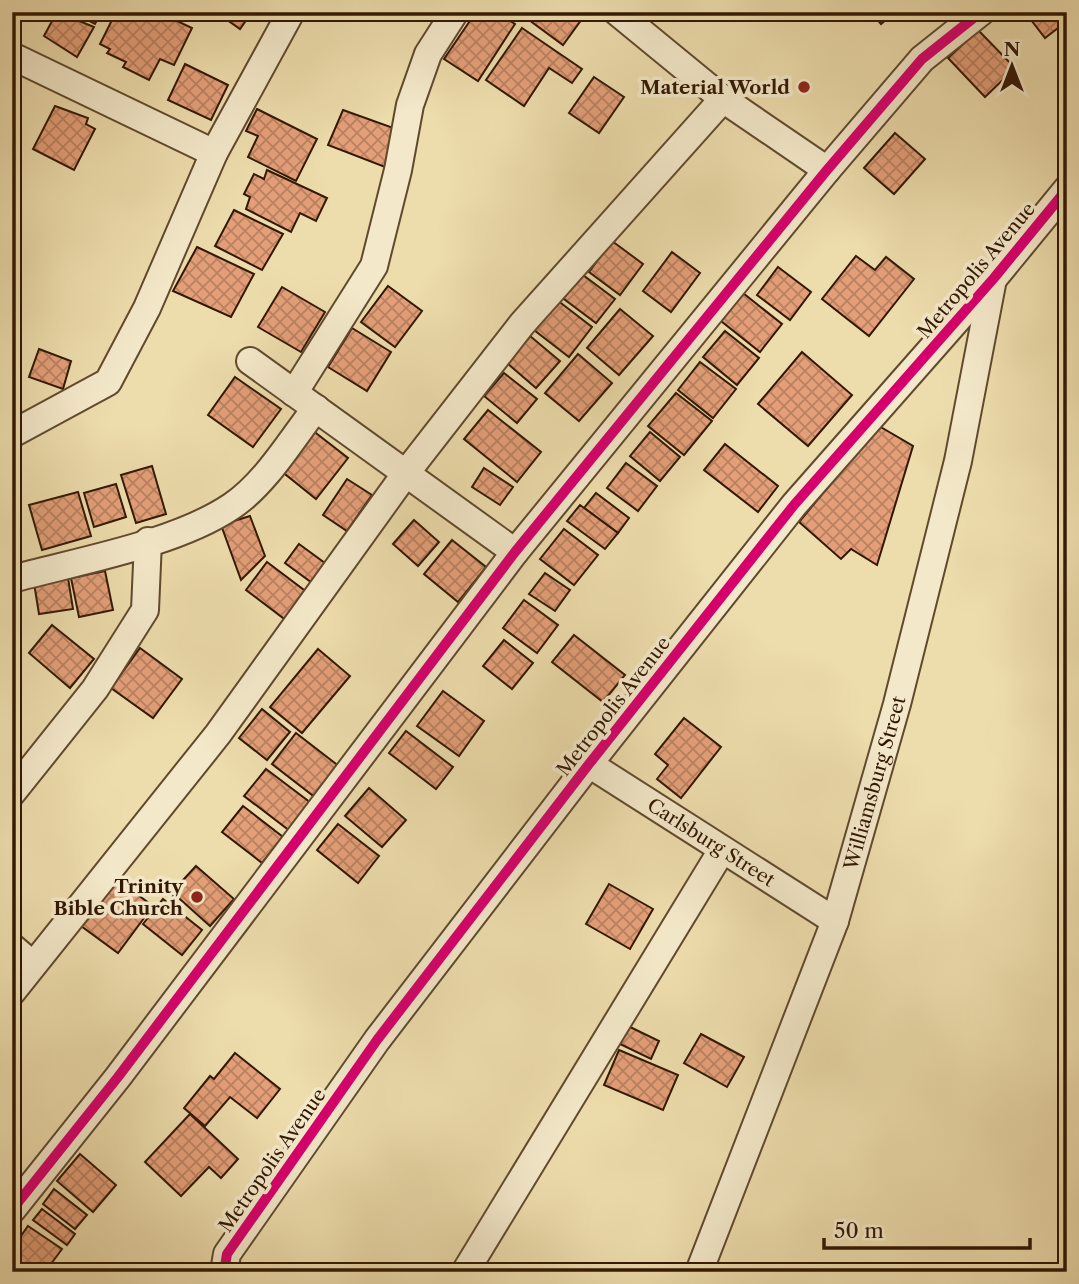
<svg xmlns="http://www.w3.org/2000/svg" width="1079" height="1284" viewBox="0 0 1079 1284" font-family="'Libre Caslon Text',serif">
  <defs>
    <pattern id="building-cross-hatch" width="8" height="8" patternUnits="userSpaceOnUse" patternTransform="scale(1.75)"><rect width="8" height="8" fill="#e49f78"/><path d="M0 0l8 8M0 8l8-8" fill="none" stroke="#b98160"/></pattern>
  </defs>
  <rect width="100%" height="100%" fill="#eddcac"/>
  <filter id="stains"><feTurbulence type="fractalNoise" baseFrequency=".00286" numOctaves="4"/><feColorMatrix values="0 0 0 0 .2 0 0 0 0 .09 0 0 0 0 .02 0 0 0 .5 -.17"/></filter>
  <radialGradient id="worn" r=".72"><stop offset=".6" stop-color="#630" stop-opacity="0"/><stop offset="1" stop-color="#630" stop-opacity=".3"/></radialGradient>
  <g fill="url(#building-cross-hatch)" stroke="#321804" stroke-width="2">
    <polygon points="57,12 94,27 77,57 44,36"/>
    <polygon points="72,12 101,12 95,24"/>
    <polygon points="116,12 158,12 192,28 174,65 160,59 149,80 123,67 126,62 107,53 110,49 100,44"/>
    <polygon points="216,12 252,12 240,29"/>
    <polygon points="476,12 497,12 515,24 478,81 444,59"/>
    <polygon points="529,12 587,12 563,45 525,17"/>
    <polygon points="871,12 895,12 881,24"/>
    <polygon points="1025,12 1067,12 1067,21 1045,38"/>
    <polygon points="522,28 582,69 572,83 549,68 524,106 486,80"/>
    <polygon points="978,30 1015,68 985,97 948,58"/>
    <polygon points="185,64 228,85 211,120 168,100"/>
    <polygon points="594,77 624,97 599,133 569,113"/>
    <polygon points="55,106 88,118 86,124 95,129 74,170 33,149"/>
    <polygon points="257,109 317,139 296,181 248,157 258,136 246,131"/>
    <polygon points="343,110 399,130 385,167 328,145"/>
    <polygon points="895,133 925,159 894,194 864,168"/>
    <polygon points="267,170 327,198 316,221 300,213 291,232 246,209 250,197 244,194 254,174 264,179"/>
    <polygon points="234,210 283,234 262,270 215,246"/>
    <polygon points="612,241 643,264 620,295 589,272"/>
    <polygon points="197,247 254,274 231,317 173,291"/>
    <polygon points="672,252 700,273 671,312 643,291"/>
    <polygon points="856,256 875,270 886,257 914,279 869,336 822,299"/>
    <polygon points="778,267 811,292 790,320 757,295"/>
    <polygon points="579,272 615,299 596,323 560,296"/>
    <polygon points="388,286 422,311 395,347 361,322"/>
    <polygon points="282,287 325,312 301,352 258,327"/>
    <polygon points="743,293 782,324 760,352 721,321"/>
    <polygon points="557,300 592,327 569,357 534,330"/>
    <polygon points="620,309 653,336 619,375 587,348"/>
    <polygon points="352,328 391,352 367,391 328,367"/>
    <polygon points="725,331 759,358 737,385 703,357"/>
    <polygon points="530,336 560,361 536,388 507,363"/>
    <polygon points="39,349 71,361 63,389 29,377"/>
    <polygon points="802,352 852,395 808,446 758,404"/>
    <polygon points="578,354 612,383 579,421 545,393"/>
    <polygon points="700,362 736,389 713,418 678,390"/>
    <polygon points="504,373 537,399 517,423 484,396"/>
    <polygon points="235,377 281,409 253,447 208,415"/>
    <polygon points="676,393 712,421 684,455 648,426"/>
    <polygon points="488,410 541,452 517,482 464,439"/>
    <polygon points="879,426 913,446 877,565 851,549 841,559 799,522"/>
    <polygon points="312,430 348,458 316,499 280,470"/>
    <polygon points="650,432 680,457 660,481 630,456"/>
    <polygon points="725,444 778,486 758,512 704,470"/>
    <polygon points="626,463 657,486 638,511 607,488"/>
    <polygon points="152,466 166,514 136,523 121,475"/>
    <polygon points="484,468 513,487 500,505 472,487"/>
    <polygon points="347,479 372,495 347,531 323,515"/>
    <polygon points="116,484 126,517 94,527 84,493"/>
    <polygon points="78,492 91,536 42,550 29,505"/>
    <polygon points="596,493 629,518 618,533 584,508"/>
    <polygon points="580,505 618,533 605,549 567,521"/>
    <polygon points="250,516 265,556 241,580 221,525"/>
    <polygon points="414,520 439,542 418,566 393,544"/>
    <polygon points="564,529 598,555 574,585 540,559"/>
    <polygon points="452,540 486,567 458,602 424,574"/>
    <polygon points="299,544 329,566 315,585 285,563"/>
    <polygon points="267,562 308,593 287,621 246,590"/>
    <polygon points="105,571 113,610 79,617 71,578"/>
    <polygon points="545,573 570,590 555,611 529,594"/>
    <polygon points="68,578 73,609 39,614 34,583"/>
    <polygon points="524,600 558,625 537,653 503,628"/>
    <polygon points="52,625 94,659 70,688 29,653"/>
    <polygon points="574,635 625,675 603,702 552,662"/>
    <polygon points="504,640 533,663 512,689 483,666"/>
    <polygon points="140,648 182,679 153,718 111,688"/>
    <polygon points="318,649 350,676 302,733 270,707"/>
    <polygon points="443,691 484,721 459,756 417,726"/>
    <polygon points="262,709 290,732 267,760 239,738"/>
    <polygon points="684,718 721,747 681,798 657,779 668,765 655,754"/>
    <polygon points="406,731 453,767 436,789 389,753"/>
    <polygon points="296,733 340,767 316,798 272,764"/>
    <polygon points="266,769 311,803 290,831 244,796"/>
    <polygon points="369,788 406,820 382,847 345,816"/>
    <polygon points="243,806 283,837 262,863 222,832"/>
    <polygon points="338,824 379,856 358,883 317,850"/>
    <polygon points="196,866 234,899 210,926 172,892"/>
    <polygon points="116,879 153,906 118,953 81,926"/>
    <polygon points="609,884 653,909 630,949 586,924"/>
    <polygon points="163,899 202,930 182,955 143,924"/>
    <polygon points="628,1026 659,1041 651,1059 620,1044"/>
    <polygon points="701,1034 744,1057 727,1087 684,1063"/>
    <polygon points="619,1050 678,1075 663,1110 604,1085"/>
    <polygon points="235,1053 280,1089 257,1118 230,1097 205,1126 184,1108 210,1076 214,1079"/>
    <polygon points="190,1114 238,1159 221,1178 209,1167 181,1196 145,1162"/>
    <polygon points="80,1154 116,1185 93,1212 57,1181"/>
    <polygon points="54,1189 87,1215 75,1229 43,1204"/>
    <polygon points="42,1209 75,1234 67,1245 33,1220"/>
    <polygon points="28,1226 62,1249 45,1272 22,1272 12,1265 12,1249"/>
  </g>
  <g fill="none" stroke-linecap="round" stroke-linejoin="round">
    <g stroke="#61492e" stroke-width="30">
      <g id="minor">
        <polyline points="617,12 723,99 827,170"/>
        <polyline points="12,56 214,153"/>
        <polyline points="250,361 515,552"/>
        <polyline points="294,393 374,266 398,170 410,105 428,54 455,12"/>
        <polyline points="12,434 108,382 147,308 214,153 291,12"/>
        <path d="M 12,579 C 78,561 176,544 232,506 C 266,483 291,440 316,408"/>
        <path id="s1" d="M 589,764 L 835,921"/>
        <polyline points="12,793 95,689 145,610 148,541"/>
        <polyline points="12,947 33,965"/>
        <polyline points="12,992 218,734 406,473 522,324 723,99"/>
        <polyline points="12,1210 118,1077 515,552 827,170 922,59 981,12"/>
        <polyline points="224,1272 227,1254 377,1040 589,764 794,505 994,278 1067,189"/>
        <polyline points="465,1272 722,850"/>
        <path id="s2" d="M 699,1272 L 835,921 L 897,704 L 958,461 L 993,279"/>
      </g>
    </g>
    <use href="#minor" stroke="#f3e8c9" stroke-width="26"/>
    <g stroke="#f3e8c9" stroke-width="15">
      <g id="cycleway">
        <polyline points="12,1210 118,1077 515,552 827,170 922,59 981,12"/>
        <polyline points="224,1272 227,1254 377,1040 589,764 794,505 994,278 1067,189"/>
      </g>
    </g>
    <use href="#cycleway" stroke="#d6006c" stroke-width="10"/>
  </g>
  <g fill="#8f2418" stroke="#f3e8c9" stroke-width="2.5">
    <circle cx="804" cy="87" r="7"/>
    <circle cx="197" cy="897" r="7"/>
  </g>
  <g text-anchor="middle" stroke-width="7" stroke-linejoin="round" paint-order="stroke">
    <g font-size="19" font-weight="bold" fill="#321804" stroke="#f3e8c9" text-anchor="end">
      <text x="790" y="94">Material World</text>
      <text x="183" y="893">Trinity<tspan x="183" dy="22">Bible Church</tspan></text>
    </g>
    <g font-size="19" fill="#321804" stroke="#f3e8c9">
      <text transform="translate(976 270) rotate(-50)" y="7">Metropolis Avenue</text>
      <text transform="translate(613 706) rotate(-52)" y="7">Metropolis Avenue</text>
      <text dy="7" stroke="none"><textPath href="#s2" startOffset="520">Williamsburg Street</textPath></text>
      <text dy="7" stroke="none"><textPath href="#s1" startOffset="145">Carlsburg Street</textPath></text>
      <text transform="translate(272 1160) rotate(-55)" y="7">Metropolis Avenue</text>
    </g>
  </g>
  <rect width="1079" height="1284" fill="none" stroke="#eddcac" stroke-width="42"/>
  <rect x="14" y="14" width="1051" height="1256" fill="none" stroke="#321804" stroke-width="3.5"/>
  <rect x="21" y="21" width="1037" height="1242" fill="none" stroke="#321804" stroke-width="2"/>
  <g transform="translate(1012 66)" stroke="#f3e8c9" stroke-width="5" paint-order="stroke">
  <path d="M0-5L12 26L0 18L-12 26Z" fill="#321804"/>
  <text y="-10" font-size="19" font-weight="bold" text-anchor="middle" fill="#321804">N</text>
  </g>
  <path d="M824 1238v10h206v-10" fill="none" stroke="#321804" stroke-width="3.5"/>
  <text x="834" y="1238" font-size="21" fill="#321804" stroke="#f3e8c9" stroke-width="5" paint-order="stroke">50 m</text>
  <rect width="100%" height="100%" filter="url(#stains)"/>
  <rect width="100%" height="100%" fill="url(#worn)"/>
</svg>
